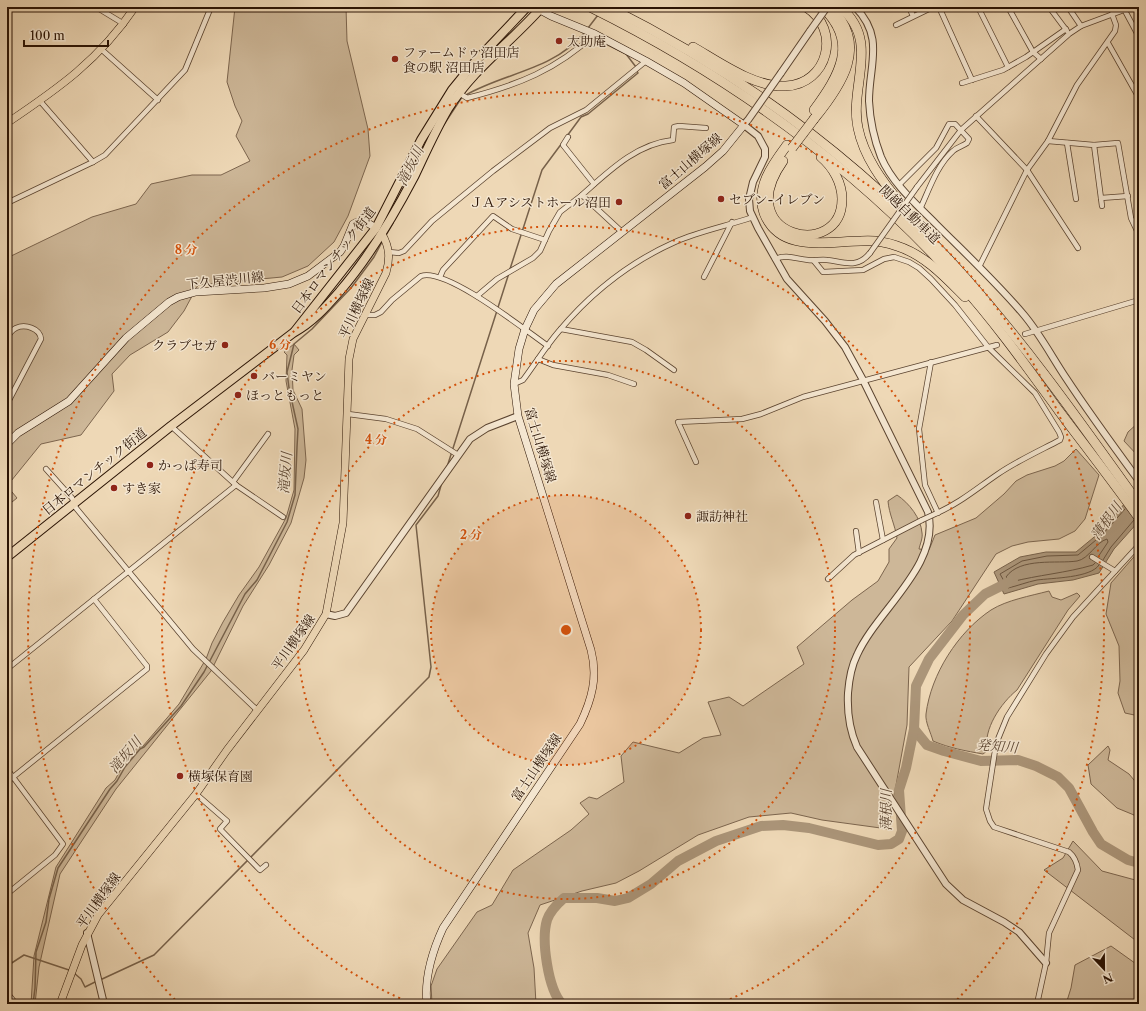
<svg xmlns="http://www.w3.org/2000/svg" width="1146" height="1011" viewBox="0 0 1146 1011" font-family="'Libre Caslon Text','Noto Serif JP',serif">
  <rect width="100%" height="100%" fill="#eed8b6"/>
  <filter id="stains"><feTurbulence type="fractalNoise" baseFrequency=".005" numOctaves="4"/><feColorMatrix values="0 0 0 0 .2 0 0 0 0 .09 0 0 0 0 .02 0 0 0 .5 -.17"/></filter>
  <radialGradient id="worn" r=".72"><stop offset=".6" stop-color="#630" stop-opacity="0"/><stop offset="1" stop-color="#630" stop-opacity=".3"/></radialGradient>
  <g fill="#cdb798" stroke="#7c654e">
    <polygon points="235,7 256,11 259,7 346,7 347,41 368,129 370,156 348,216 334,242 308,266 282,277 198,285 184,311 168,332 130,355 112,374 114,391 81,435 41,444 7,486 7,258 92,217 136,204 151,184 192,175 221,175 250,161 236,136 242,121 235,106 227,82"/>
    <polygon points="294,344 299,350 294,355 292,370 293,390 302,409 306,460 304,478 291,523 269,565 243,606 211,671 116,789 60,874 39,967 35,1004 31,1004 34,956 56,867 106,788 115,780 123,765 137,748 143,746 179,704 206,659 212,643 223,622 239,595 259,567 286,518 294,490 295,429 286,381 287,355 284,352"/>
    <polygon points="1139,422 1139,457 1124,441 1128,432"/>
    <path d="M 1076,449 L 1099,475 L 1085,519 L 1075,531 L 1059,539 L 1028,542 L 1012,546 L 996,554 L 952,621 L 909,667 L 907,725 L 888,829 L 822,820 L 791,813 L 749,817 L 698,835 L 639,871 L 616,883 L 582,891 L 540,905 L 528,933 L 534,968 L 536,1004 L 432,1004 L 431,986 L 437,969 L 477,912 L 492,905 L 513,870 L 571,830 L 589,814 L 580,803 L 589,797 L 597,799 L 624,782 L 621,756 L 633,742 L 679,753 L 703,738 L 721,735 L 708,702 L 729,697 L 743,706 L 804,664 L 797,647 L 852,600 L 878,581 L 889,562 L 889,549 L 897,538 C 895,525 889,514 888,501 L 897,495 C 909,503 921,518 922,533 C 923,538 920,544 919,549 L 929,550 L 935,535 L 976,518 L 1004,494 L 1016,481 L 1027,475 L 1055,466 L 1064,461 Z"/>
    <polygon points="7,486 17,498 7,506"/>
    <polygon points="1139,551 1139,716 1125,713 1118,693 1120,681 1119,646 1106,614 1111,583"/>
    <path d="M 1049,591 L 1052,597 L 1061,600 L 1077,593 L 1080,596 L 1068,610 L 1017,690 C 1001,703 983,729 987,751 L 983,754 C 966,751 949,748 933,741 C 931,733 925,722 926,714 C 931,674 958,632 991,610 C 1007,600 1030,596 1049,591 Z"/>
    <polygon points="1108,746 1110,750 1108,760 1129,774 1139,786 1139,824 1134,815 1117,808 1091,784 1088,765"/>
    <polygon points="1073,841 1102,871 1139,881 1139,943 1044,870 1063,858"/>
    <polygon points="1111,946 1139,966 1139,1004 1066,1004 1071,988 1075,965"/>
  </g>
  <polygon fill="#ab9579" stroke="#77614a" points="1139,487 1139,521 1114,549 1099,573 1073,580 1038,584 1004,594 994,572 1020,557 1046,552 1076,552 1099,533"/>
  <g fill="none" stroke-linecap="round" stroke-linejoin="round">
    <g stroke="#6a543e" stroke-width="1">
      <polyline points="1103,560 1111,547 1134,520"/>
      <path d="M 1095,563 L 1093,565 C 1066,573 1038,575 1011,582 L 1006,577 C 1020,557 1057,564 1077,561 C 1089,559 1096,542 1107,539 L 1108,542 L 1098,557"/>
      <path d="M 1099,565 C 1091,578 1052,578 1037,580 C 1027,582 1017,586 1008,588 L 1000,574 L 1022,561 L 1047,556 L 1078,555 L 1102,535 L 1125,509"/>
    </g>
    <g stroke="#77614a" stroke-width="1.5">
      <polyline points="588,28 598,15"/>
      <polyline points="584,33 626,54 636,67"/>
      <path d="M 466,95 C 504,73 553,70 583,34"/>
      <polyline points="441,129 462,97"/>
      <polyline points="567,136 581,117 588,114 638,73 637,71"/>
      <polyline points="386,235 393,223"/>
      <polyline points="510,269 542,170 562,143"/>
      <polyline points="447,467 509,273"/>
      <polyline points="7,966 24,955 69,970"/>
      <polyline points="74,973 81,979 85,987 97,981"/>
      <polyline points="100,980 154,955 429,677 431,667 416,525 438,496 442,482"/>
      <polyline points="33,1004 35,988 36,952 46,922 49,899 58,868 110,789 117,781 125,767 140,749 144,747 181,706 204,672 245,594 257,580 287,522 295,495 297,447 298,429 289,388 287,372 294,344 312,329 351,288 374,257 382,242"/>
    </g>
    <g stroke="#ab9579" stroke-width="10">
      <polyline points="914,729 927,745 944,751 981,761 1018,760 1036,766 1058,777 1069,788 1093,832 1101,844 1128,860 1139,863"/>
      <path d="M 562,1004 C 548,989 541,940 547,920 C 550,911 556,905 564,898 L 597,898 L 615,901 L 628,898 L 651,884 L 678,861 L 716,841 L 761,826 L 783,825 L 809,828 L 878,845 L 891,844 L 899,839 L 902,831 L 899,790 L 906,768 L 914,729 L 916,686 L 929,659 L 963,615 L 985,594 L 1013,580"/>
    </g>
    <g stroke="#5b4430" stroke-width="6">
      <g id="minor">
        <polyline points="96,7 124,24"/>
        <polyline points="909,7 913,16"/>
        <polyline points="939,7 972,80"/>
        <polyline points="986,7 980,11 1008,67"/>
        <polyline points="1008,7 1033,52 1041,59"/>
        <polyline points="1049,7 1067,31"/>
        <polyline points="1068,7 1081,26"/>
        <polyline points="1124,9 1139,37"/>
        <polyline points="896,25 933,7"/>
        <polyline points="1108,43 1139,98"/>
        <polyline points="101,49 158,100"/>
        <polyline points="962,83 1003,70 1026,57 1066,29"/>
        <path d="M 459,93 L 467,98 C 518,85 556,70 595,34"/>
        <polyline points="40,101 93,162"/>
        <polyline points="976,116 1027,170 1078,248"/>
        <polyline points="568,137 563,145 594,184"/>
        <polyline points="1048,141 1094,145 1102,206"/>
        <polyline points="1067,143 1076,199"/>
        <polyline points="1094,145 1118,143 1131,218 1139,235"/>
        <path d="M 899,185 L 936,148 L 949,124 L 955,124 L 969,139 L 967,143 C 963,146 957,147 953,151 C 937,165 929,190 920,209"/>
        <polyline points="917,187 961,130 1069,34 1081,26 1132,7"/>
        <path d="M 582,195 C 609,171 636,144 673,140 L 674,127 L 679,126 L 706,128"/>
        <polyline points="1101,198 1128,196"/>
        <polyline points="7,203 93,162 105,155 185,70 211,7"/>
        <polyline points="389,252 399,253 404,251 432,221 493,171 550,128 586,110 646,61"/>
        <path d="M 775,259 C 787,254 796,259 808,260 C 815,261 821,259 827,260 C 844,262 857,269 870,253"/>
        <path d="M 814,261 L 823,272 L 863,270 L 884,259 L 894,257 L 909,262 L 919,268 L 931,279 L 955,305 L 988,347 L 1035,393 L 1059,432 L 1061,437 L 1060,440 C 1039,451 1017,461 998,474 C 976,489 960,503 935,514"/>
        <polyline points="979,267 1027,170 1048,141 1077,85 1115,31 1116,25 1112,14"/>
        <polyline points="440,277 443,270 493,216 512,229 545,240"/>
        <polyline points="704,277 732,222"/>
        <polyline points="477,296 497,279 533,258 540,251 549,231 560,212 582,195 622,232"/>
        <path d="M 365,315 L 375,315 L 381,312 L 392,300 L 421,276 C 446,267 525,330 548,346"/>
        <polyline points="561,329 632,342 646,350 674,370"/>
        <polyline points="1025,334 1139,300"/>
        <path d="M 7,338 C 9,334 12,330 16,328 C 25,324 40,328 41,339 L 7,404"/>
        <polyline points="538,359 553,365 608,375 634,384"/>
        <polyline points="931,362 919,429 925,485 938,513"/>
        <path d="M 514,384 L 523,380 C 535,364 546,346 559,331 C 590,294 630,262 675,242 C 700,231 727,226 753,217"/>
        <polyline points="348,414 386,419 417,429 458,455"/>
        <polyline points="171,426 236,485 283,517"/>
        <polyline points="696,462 678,422 742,419 761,414 803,397 997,345"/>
        <polyline points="46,469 72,498 76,508 193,649 257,710"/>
        <polyline points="233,482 268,434"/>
        <polyline points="876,502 883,540"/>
        <polyline points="856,531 859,553"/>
        <polyline points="1092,557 1115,571"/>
        <polyline points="828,579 854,555 922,520"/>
        <polyline points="7,669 236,485"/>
        <polyline points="7,769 63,844 55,855 7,894"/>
        <polyline points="7,782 147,669 147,666 94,599"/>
        <polyline points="196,794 227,821 220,829 260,870 266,865"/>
        <polyline points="7,993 16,1004"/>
        <path d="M 1037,1004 L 1046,963 L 1049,933 L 1078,870 C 1077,863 1075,857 1069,852 L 994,827 L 990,821 L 986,809 L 996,744 L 1007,717 L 1046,654 L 1073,617 L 1139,545"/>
      </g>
    </g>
    <g stroke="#5b4430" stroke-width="8">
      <g id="tertiary">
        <path d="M 855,7 C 885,37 869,65 869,101 C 870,121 874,139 881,157 C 892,183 916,204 936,224 C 966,254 997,283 1024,315 C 1040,334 1052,357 1066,378 C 1089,413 1114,447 1139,481"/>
        <polyline points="781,73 810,31"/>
        <path d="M 747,121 L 744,125 L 758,136 L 765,149 L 765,157 L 753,182 L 749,199 L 750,211 L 758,228 L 787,279 L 825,321 L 845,347 L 863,380 L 928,512 C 941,565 877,610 857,655 C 851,667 849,680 848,693 C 847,713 849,729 857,747 L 946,884 L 963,900 L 1004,922 L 1019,932 L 1046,963"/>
        <polyline points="326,614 335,616 346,613 470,439 487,428 518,416"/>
        <polyline points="87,933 104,1004"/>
      </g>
    </g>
    <g stroke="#2a1304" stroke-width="8">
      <g id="secondary">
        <polyline points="7,444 18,433 69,401 126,338 169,302 178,297 196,292 264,288 289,284 308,276 340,252 344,246 353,224 357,222 366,222 376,228"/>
        <path d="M 427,1004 C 424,978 432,952 443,928 L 580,724 C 592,699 598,677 591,650 L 518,416 L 514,384 L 519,349 L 525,329 L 534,310 L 556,284 L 705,167 L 723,151 L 744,125 L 684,83 L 646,61 L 595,34 L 551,16 L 540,10"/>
      </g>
    </g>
    <g stroke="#2a1304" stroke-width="8">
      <g id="primary">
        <path d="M 7,123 C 59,88 99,60 135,7"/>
        <path d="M 60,1004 L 82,945 L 98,915 L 196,794 L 227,750 L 304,650 L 326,614 L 343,523 L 349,359 L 353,339 L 386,273 C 390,259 390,248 382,234"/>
      </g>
    </g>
    <g stroke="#2a1304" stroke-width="10">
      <g id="trunk">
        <polyline points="295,331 376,228 421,140 452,90 474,63 527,7"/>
        <path d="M 7,557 L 171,426 L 293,333 C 313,322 326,307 340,291 C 370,256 393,217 414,177 C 425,154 435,131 448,109 C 473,69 511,42 542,7"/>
      </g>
    </g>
    <g stroke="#2a1304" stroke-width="10">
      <g id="motorway">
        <path d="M 590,7 C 729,76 854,165 958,281 C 995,322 1027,367 1059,411 C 1086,447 1113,482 1139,518"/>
        <path d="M 608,7 C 742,74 864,164 963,275 C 1027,346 1083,426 1139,504"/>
        <path d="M 840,7 C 881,41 849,85 858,128 C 864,157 882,181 901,204"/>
        <path d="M 693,47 C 719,62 755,88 786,86 C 828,84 842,30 806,7"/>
        <path d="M 814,110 C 839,76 860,42 822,7"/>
        <path d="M 814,119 C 841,86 870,45 830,7"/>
        <path d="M 787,145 C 773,164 755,187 764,213 C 780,254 828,241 861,241 C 873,240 886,242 897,246 C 925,255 945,277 965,297"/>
        <path d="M 783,161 C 729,237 842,262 842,199 C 842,183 833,167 821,157"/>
      </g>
    </g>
    <use href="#minor" stroke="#f4e6d0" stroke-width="4.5"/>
    <use href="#tertiary" stroke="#f4e6d0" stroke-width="6"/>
    <use href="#secondary" stroke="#f4e6d0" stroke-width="7"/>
    <use href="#primary" stroke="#eed8b6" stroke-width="7"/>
    <use href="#trunk" stroke="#eed8b6" stroke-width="8"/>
    <use href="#motorway" stroke="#eed8b6" stroke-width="9"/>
    <g stroke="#5b4430" stroke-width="6" stroke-linecap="butt">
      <g id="minor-bridge">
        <polyline points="870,253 917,187"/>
        <polyline points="922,520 935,514"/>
      </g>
    </g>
    <g stroke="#5b4430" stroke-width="8" stroke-linecap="butt">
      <g id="tertiary-bridge">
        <polyline points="810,31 827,7"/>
        <polyline points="748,120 781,73"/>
      </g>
    </g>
    <g stroke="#2a1304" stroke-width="10" stroke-linecap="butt">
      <polyline id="motorway-bridge" points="792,148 814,119"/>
    </g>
    <use href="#minor-bridge" stroke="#f4e6d0" stroke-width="4.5"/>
    <use href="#tertiary-bridge" stroke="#f4e6d0" stroke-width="6"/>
    <use href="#motorway-bridge" stroke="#eed8b6" stroke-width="9"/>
  </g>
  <circle cx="566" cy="630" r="135" fill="#d5520b" fill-opacity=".12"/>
  <g fill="none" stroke="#d5520b" stroke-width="2" stroke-dasharray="2 4">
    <circle cx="566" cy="630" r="135"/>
    <circle cx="566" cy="630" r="269"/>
    <path d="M411 1003A404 404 0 1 1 721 1003"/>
    <path d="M179 1004A538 538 0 1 1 953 1004"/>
  </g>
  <g fill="#8f2418" stroke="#f4e6d0" stroke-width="1.5">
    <circle cx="559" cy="41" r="4"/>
    <circle cx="395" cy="59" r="4"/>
    <circle cx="721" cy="199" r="4"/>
    <circle cx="619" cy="202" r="4"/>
    <circle cx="225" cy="345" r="4"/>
    <circle cx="254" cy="376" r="4"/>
    <circle cx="238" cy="395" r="4"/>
    <circle cx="150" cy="465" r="4"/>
    <circle cx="114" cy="488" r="4"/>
    <circle cx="688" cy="516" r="4"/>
    <circle cx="180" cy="776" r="4"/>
  </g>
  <g text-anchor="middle" stroke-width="3" stroke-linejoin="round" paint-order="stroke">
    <g font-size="13" fill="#2a1304" stroke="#f4e6d0" text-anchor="start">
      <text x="567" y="46">太助庵</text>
      <text x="403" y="57">ファームドゥ沼田店<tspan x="403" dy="15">食の駅 沼田店</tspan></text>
      <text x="729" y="204">セブン-イレブン</text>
      <text x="611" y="207" text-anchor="end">ＪＡアシストホール沼田</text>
      <text x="217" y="350" text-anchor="end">クラブセガ</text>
      <text x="262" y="381">バーミヤン</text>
      <text x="246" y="400">ほっともっと</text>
      <text x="158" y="470">かっぱ寿司</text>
      <text x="122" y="493">すき家</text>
      <text x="696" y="521">諏訪神社</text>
      <text x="188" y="781">横塚保育園</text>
    </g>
    <g font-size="13" fill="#2a1304" stroke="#f4e6d0">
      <text transform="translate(690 161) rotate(-41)" y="5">富士山横塚線</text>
      <text transform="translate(910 214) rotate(44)" y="5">関越自動車道</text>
      <text transform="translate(333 260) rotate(-53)" y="5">日本ロマンチック街道</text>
      <text transform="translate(225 280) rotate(-6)" y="5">下久屋渋川線</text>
      <text transform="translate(356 308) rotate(-65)" y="5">平川横塚線</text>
      <text transform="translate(541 445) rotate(73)" y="5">富士山横塚線</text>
      <text transform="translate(94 471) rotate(-39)" y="5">日本ロマンチック街道</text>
      <text transform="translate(293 642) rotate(-55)" y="5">平川横塚線</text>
      <text transform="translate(536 767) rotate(-56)" y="5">富士山横塚線</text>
      <text transform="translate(98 900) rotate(-54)" y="5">平川横塚線</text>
    </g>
    <g font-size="14" font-style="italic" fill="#5e4733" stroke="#f4e6d0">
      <text transform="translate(410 166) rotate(-63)" y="5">滝坂川</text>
      <text transform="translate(285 473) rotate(-85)" y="5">滝坂川</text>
      <text transform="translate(1106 521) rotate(-54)" y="5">薄根川</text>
      <text transform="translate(997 746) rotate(5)" y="5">発知川</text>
      <text transform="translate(125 755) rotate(-50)" y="5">滝坂川</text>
      <text transform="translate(886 810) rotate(-90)" y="5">薄根川</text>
    </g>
  </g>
  <circle cx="566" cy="630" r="6" fill="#d5520b" stroke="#f4e6d0" stroke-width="2"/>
  <g font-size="12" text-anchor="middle" font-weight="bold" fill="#d5520b" stroke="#f4e6d0" stroke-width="3" stroke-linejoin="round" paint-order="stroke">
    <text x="186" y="254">8 分</text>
    <text x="280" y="349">6 分</text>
    <text x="376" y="444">4 分</text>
    <text x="471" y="539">2 分</text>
  </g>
  <rect width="1146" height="1011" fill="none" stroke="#eed8b6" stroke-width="24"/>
  <rect x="8" y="8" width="1130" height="995" fill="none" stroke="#2a1304" stroke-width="2"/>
  <rect x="12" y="12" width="1122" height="987" fill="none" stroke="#2a1304"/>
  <g transform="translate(1104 969) rotate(158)" stroke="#f4e6d0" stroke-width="3" paint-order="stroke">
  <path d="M0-3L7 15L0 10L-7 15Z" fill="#2a1304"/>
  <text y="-6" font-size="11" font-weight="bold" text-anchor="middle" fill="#2a1304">N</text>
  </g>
  <path d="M24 40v6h84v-6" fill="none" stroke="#2a1304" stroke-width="2"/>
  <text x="30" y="40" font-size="12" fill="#2a1304" stroke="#f4e6d0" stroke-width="3" paint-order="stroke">100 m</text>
  <rect width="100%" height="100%" filter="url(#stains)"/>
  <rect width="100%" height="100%" fill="url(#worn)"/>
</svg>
